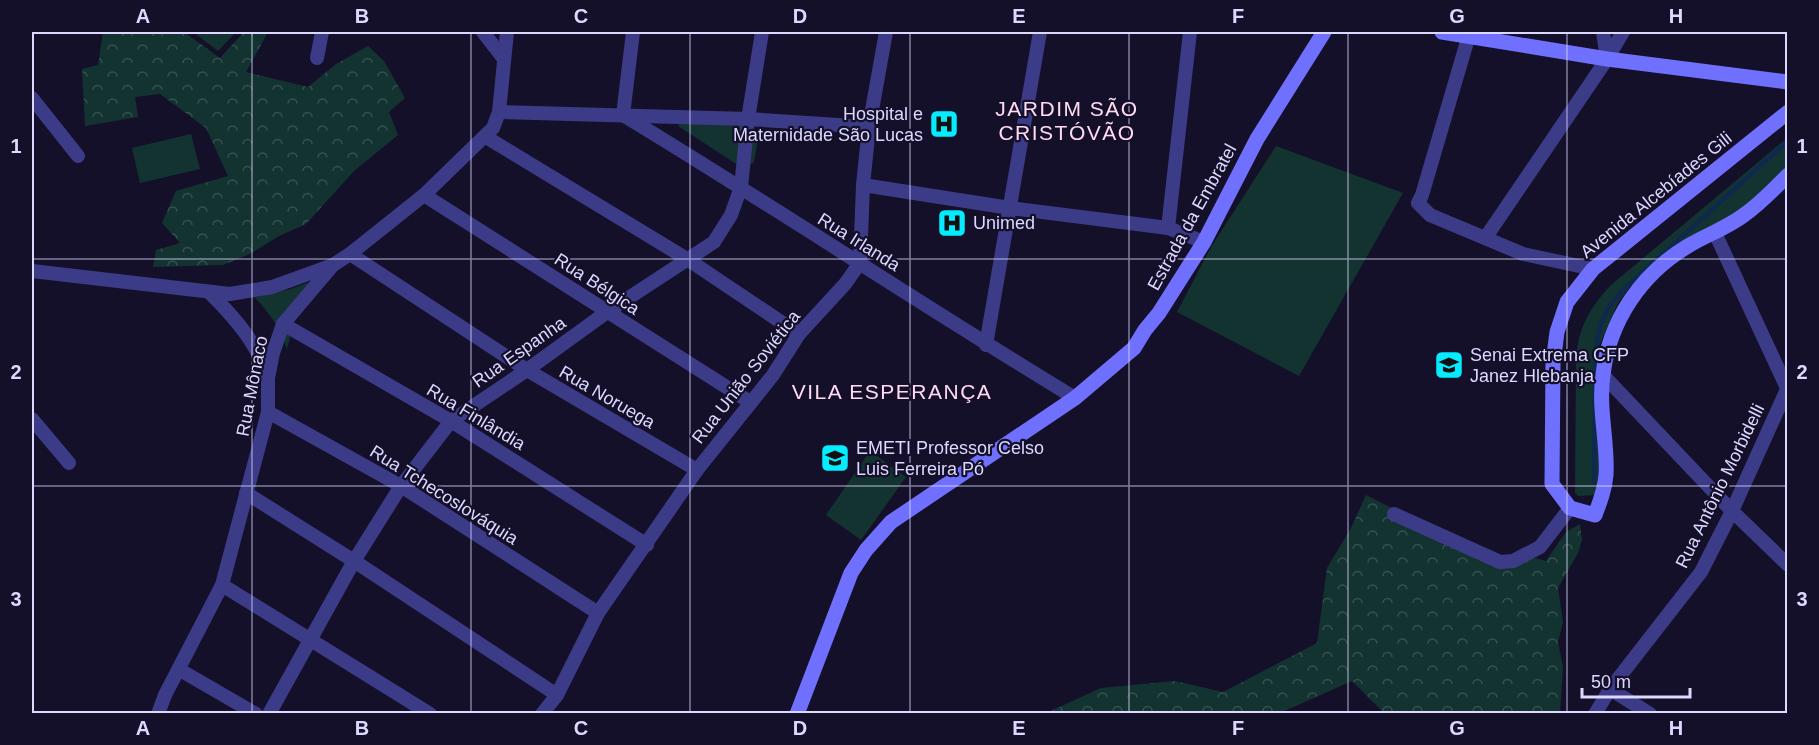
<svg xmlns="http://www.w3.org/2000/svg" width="1819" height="745" viewBox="0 0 1819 745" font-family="Helvetica,sans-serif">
  <defs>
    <pattern id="forest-crowns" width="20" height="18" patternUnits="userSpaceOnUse" patternTransform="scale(1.5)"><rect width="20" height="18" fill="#133331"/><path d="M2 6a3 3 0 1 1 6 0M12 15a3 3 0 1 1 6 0" fill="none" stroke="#355050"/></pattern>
  </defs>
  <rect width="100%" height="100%" fill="#141029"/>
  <g fill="#133331">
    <polygon points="193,32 236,32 218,51"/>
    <path d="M 682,120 L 744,126 C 763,133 757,145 754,162 L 744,169 L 678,126 Z"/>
    <polygon points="191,134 200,169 140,183 132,148"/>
    <path d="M 1787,138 L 1787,170 L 1756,202 L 1688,239 L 1635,280 L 1618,303 L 1599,346 L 1596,360 L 1599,492 L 1597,495 L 1578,496 L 1575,493 L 1576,357 C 1579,327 1590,307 1611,285 Z"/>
    <polygon points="1276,146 1403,193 1299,376 1177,312 1211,247"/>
    <path d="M 318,279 L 294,322 L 287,349 C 280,327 268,310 251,294 L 288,290 Z"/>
    <polygon points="870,451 906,477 861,540 826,515"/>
  </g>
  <g fill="url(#forest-crowns)">
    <polygon points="103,32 184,32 220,58 244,32 268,32 246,72 308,87 336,64 368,46 384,61 405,98 389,112 398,135 354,171 306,224 279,236 250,254 223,265 153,267 156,250 180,243 162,223 176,191 228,176 206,128 160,94 135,97 138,117 85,126 82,69 98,65"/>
    <polygon points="1366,495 1494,560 1524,555 1546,561 1566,532 1580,524 1582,540 1578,553 1558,588 1563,622 1558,642 1563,667 1560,713 1384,713 1352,681 1280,713 1044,714 1101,688 1175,681 1223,692 1317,643 1327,568 1351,528"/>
  </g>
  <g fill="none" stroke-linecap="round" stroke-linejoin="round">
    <polyline stroke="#0f284e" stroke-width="4.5" points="1594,483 1595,362 1597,340 1601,323 1610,305 1623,290 1788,141"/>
    <g stroke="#3c3b88" stroke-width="14">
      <polyline points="483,32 504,59"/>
      <path d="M 633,32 L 623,115 C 775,207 923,306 1075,398"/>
      <polyline points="1603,32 1607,59"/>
      <polyline points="1469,35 1422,195 1418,203 1430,215 1523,254 1593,269"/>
      <polyline points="317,58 322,32"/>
      <polyline points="32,98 78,156"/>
      <polyline points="499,112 748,119 869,127"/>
      <polyline points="486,137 687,259 799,334"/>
      <polyline points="863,185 1010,208 1168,228 1204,242"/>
      <polyline points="424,195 750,402"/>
      <polyline points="1168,228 1190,32"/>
      <polyline points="1715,233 1787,388"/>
      <polyline points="1486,237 1607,59 1623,32"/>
      <polyline points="350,254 527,370 697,470"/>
      <polyline points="32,271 230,294 272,287 333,265"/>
      <path d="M 210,293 C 235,318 257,343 268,377"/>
      <polyline points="283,324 451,421 647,545"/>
      <polyline points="986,345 1040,32"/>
      <polyline points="1603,375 1732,511 1788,565"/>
      <polyline points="268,412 401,486 598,613"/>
      <polyline points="32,419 69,463"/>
      <polyline points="246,493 354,561 557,695"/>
      <polyline points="1394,514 1500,562 1513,561 1540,547 1570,508"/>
      <polyline points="222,585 430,714"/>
      <polyline points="180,670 256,714"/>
      <polyline points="1610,689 1650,714"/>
      <polyline points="158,714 165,695 222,585 268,412 268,378 273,353 283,324 333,265 350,254 424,195 493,128 499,112 507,32"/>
      <polyline points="269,714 354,561 401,486 451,421 527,370 607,312 714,242 731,215 741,187 748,119 762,32"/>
      <polyline points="542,714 557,695 598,613 697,470 773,375 799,334 845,284 860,263 863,185 869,127 886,32"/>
      <polyline points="1595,714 1610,689 1701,572 1732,511 1788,387"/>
    </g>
    <g stroke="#7070ff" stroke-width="15">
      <polyline points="1442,32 1607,59 1788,82"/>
      <path d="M 1788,112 L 1593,269 L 1567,302 L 1557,332 L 1553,363 L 1552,484 L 1570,508 L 1595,515 C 1600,502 1605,489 1606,475 C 1608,442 1598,409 1603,375 C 1609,321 1641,274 1688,246 C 1706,235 1727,228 1744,215 C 1760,204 1774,189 1788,175"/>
      <polyline points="797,714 851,573 866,550 891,522 1075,398 1134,348 1145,330 1159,313 1204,242 1257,139 1324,32"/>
    </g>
  </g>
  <path fill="none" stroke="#dcd8ff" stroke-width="1.5" stroke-opacity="0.55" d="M 252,32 L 252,714M 471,32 L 471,714M 690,32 L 690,714M 910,32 L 910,714M 1129,32 L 1129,714M 1348,32 L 1348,714M 1567,32 L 1567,714M 32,259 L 1788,259M 32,486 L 1788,486"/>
  <defs>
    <g id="hospital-square" transform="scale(1.5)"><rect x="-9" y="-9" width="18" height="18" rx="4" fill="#05ecfe" stroke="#141029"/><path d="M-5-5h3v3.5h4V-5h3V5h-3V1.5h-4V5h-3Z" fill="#111"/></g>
    <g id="university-square" transform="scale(1.5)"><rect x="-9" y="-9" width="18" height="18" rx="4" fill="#05ecfe" stroke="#141029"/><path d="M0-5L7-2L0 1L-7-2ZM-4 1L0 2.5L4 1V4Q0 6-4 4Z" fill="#111"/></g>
    <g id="school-square" transform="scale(1.5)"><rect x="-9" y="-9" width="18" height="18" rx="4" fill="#05ecfe" stroke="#141029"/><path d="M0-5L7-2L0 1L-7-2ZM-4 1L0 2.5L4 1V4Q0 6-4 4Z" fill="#111"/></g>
  </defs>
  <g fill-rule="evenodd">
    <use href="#hospital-square" x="944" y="124"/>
    <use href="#hospital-square" x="952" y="223"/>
    <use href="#university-square" x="1449" y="365"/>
    <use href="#school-square" x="835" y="458"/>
  </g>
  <g text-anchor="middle" stroke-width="4.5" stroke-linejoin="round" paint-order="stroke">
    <g font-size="18" fill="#dcd8ff" stroke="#141029" text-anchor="start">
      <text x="923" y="120" text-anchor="end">Hospital e<tspan x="923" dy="21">Maternidade São Lucas</tspan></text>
      <text x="973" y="229">Unimed</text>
      <text x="1470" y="361">Senai Extrema CFP<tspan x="1470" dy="21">Janez Hlebanja</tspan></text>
      <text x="856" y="454">EMETI Professor Celso<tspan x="856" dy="21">Luis Ferreira Pó</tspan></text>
    </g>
    <g font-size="18" fill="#dcd8ff" stroke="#141029">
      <text transform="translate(1656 195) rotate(-39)" y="6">Avenida Alcebíades Gili</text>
      <text transform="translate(1192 217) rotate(-61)" y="6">Estrada da Embratel</text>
      <text transform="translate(859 242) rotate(32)" y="6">Rua Irlanda</text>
      <text transform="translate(597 284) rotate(33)" y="6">Rua Bélgica</text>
      <text transform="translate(519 352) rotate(-35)" y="6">Rua Espanha</text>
      <text transform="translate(746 377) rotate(-52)" y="6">Rua União Soviética</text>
      <text transform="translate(252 386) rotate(-79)" y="6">Rua Mônaco</text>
      <text transform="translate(607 397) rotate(30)" y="6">Rua Noruega</text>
      <text transform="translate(476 417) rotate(31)" y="6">Rua Finlândia</text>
      <text transform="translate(1720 486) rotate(-64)" y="6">Rua Antônio Morbidelli</text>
      <text transform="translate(444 495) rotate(32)" y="6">Rua Tchecoslováquia</text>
    </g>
    <g font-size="21" letter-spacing="1.5" fill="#ffdaf2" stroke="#141029">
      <text x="1067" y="116">JARDIM SÃO<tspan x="1067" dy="24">CRISTÓVÃO</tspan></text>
      <text x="892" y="399">VILA ESPERANÇA</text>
    </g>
  </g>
  <rect width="1819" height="745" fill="none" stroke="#141029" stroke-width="66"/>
  <path d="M1582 688v9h108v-9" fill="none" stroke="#dcd8ff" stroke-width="3"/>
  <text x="1591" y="688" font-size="18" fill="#dcd8ff" stroke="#141029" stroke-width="4.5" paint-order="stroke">50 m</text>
  <rect x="33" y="33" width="1753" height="679" fill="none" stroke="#dcd8ff" stroke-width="2"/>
  <g font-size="20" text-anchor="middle" font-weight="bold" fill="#dcd8ff">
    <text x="143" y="23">A</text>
    <text x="362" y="23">B</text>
    <text x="581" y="23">C</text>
    <text x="800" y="23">D</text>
    <text x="1019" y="23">E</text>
    <text x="1238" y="23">F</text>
    <text x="1457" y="23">G</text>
    <text x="1676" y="23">H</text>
    <text x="16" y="153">1</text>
    <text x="1802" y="153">1</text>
    <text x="16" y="379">2</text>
    <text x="1802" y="379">2</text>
    <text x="16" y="606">3</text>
    <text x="1802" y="606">3</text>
    <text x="143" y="735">A</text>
    <text x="362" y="735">B</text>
    <text x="581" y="735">C</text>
    <text x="800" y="735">D</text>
    <text x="1019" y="735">E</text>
    <text x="1238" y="735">F</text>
    <text x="1457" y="735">G</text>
    <text x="1676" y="735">H</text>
  </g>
</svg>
